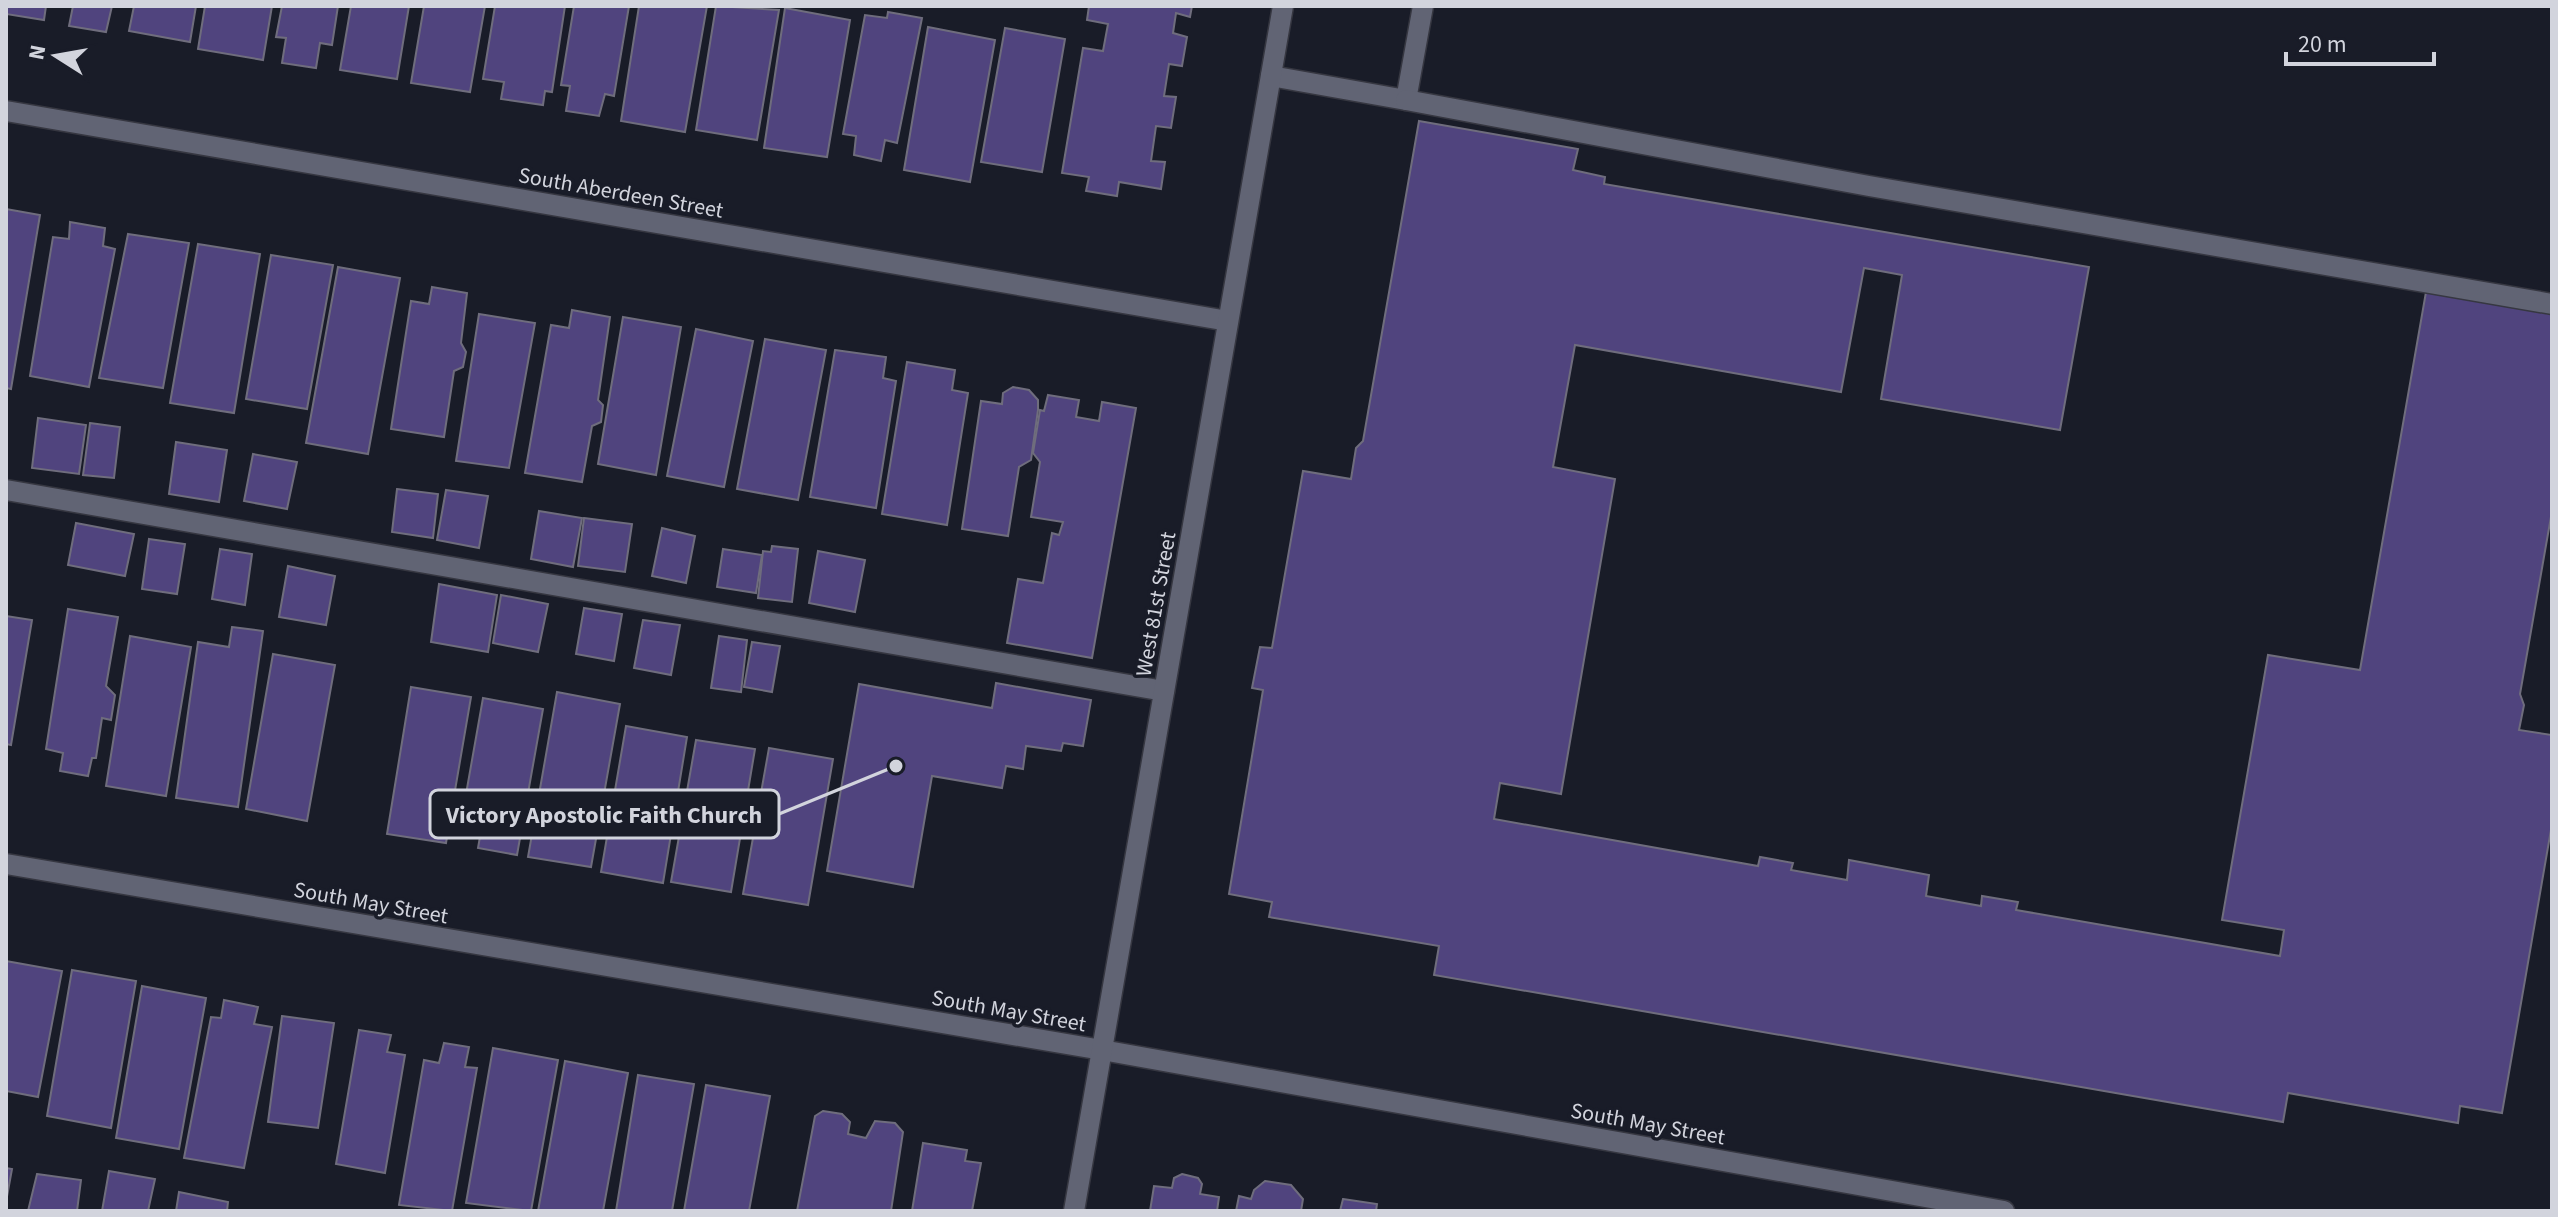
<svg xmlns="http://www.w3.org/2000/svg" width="2558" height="1217" viewBox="0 0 2558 1217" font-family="'Source Sans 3',sans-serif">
  <rect width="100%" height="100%" fill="#191c28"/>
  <g fill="#50447e" stroke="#6f6d7d" stroke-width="2">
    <polygon points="6,6 46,6 44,20 6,14"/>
    <polygon points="73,6 119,6 112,6 106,32 69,26"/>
    <polygon points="134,6 196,6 190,42 129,31"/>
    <polygon points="205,6 272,6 263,60 198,49"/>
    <polygon points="282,6 338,6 332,45 320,43 316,68 282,63 286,38 276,37"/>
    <polygon points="351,6 409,6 397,79 340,70"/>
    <polygon points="424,6 485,6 470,92 411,83"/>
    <polygon points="495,6 565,6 552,92 545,91 543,105 501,99 504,82 483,79"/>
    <polygon points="574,6 629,6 614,96 605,94 599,116 566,111 570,86 561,85"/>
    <polygon points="639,6 707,6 685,132 621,121"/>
    <polygon points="716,6 779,10 757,140 696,130"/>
    <polygon points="1089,6 1192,6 1190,17 1176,13 1173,33 1187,37 1182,66 1169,64 1164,96 1176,97 1171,128 1156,126 1151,161 1165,162 1161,189 1119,182 1117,196 1086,191 1089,177 1062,173 1083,48 1103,51 1108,24 1087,20"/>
    <polygon points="785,8 850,20 827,157 764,148"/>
    <polygon points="888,12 922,18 897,143 885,140 881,161 854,155 856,136 843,134 865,15 887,18"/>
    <polygon points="928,27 995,40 970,182 904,170"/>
    <polygon points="1005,28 1065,39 1042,172 981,162"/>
    <polygon points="1419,121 1578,149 1573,170 1605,177 1604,184 2089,267 2060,430 1881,399 1902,275 1864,268 1841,392 1575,345 1553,467 1615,479 1561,794 1500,783 1494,819 1758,866 1760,857 1793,863 1791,870 1847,880 1849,860 1929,875 1926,896 1981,906 1982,896 2018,902 2016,910 2280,956 2284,930 2222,920 2268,655 2360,670 2426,292 2552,314 2552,511 2520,694 2524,705 2519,730 2552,735 2552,824 2502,1113 2460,1106 2458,1123 2288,1093 2283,1122 1434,975 1439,946 1269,917 1272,902 1229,894 1263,690 1252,688 1260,647 1272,648 1303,471 1351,479 1356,448 1363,441"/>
    <polygon points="6,209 40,215 11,389 6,388"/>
    <polygon points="70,222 105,228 103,246 115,249 89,387 30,376 53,237 69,239"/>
    <polygon points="128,234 189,243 163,388 99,378"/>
    <polygon points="198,244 260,254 234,413 170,403"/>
    <polygon points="271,255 333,265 307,409 246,399"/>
    <polygon points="338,267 400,278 368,454 306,443"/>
    <polygon points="432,287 467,293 461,343 466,352 463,367 454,371 444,437 391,429 411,301 429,304"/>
    <polygon points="572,310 610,317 598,400 603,405 601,422 592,426 582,482 525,473 551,325 569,328"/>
    <polygon points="479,314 535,323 509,468 456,461"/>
    <polygon points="623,317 681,327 656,475 598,464"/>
    <polygon points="696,329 753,341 724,487 667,476"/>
    <polygon points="765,339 826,350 798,500 737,489"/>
    <polygon points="835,350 886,357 883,378 896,381 876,508 810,497"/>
    <polygon points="907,362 955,370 952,390 968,393 947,525 882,514"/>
    <polygon points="1013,387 1029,390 1038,400 1038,410 1031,460 1019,467 1008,536 962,529 981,401 1002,404 1003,393"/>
    <polygon points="1048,395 1079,400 1076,417 1099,421 1102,402 1136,408 1092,658 1007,643 1018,579 1043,583 1052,533 1059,535 1063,522 1031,517 1040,462 1033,453 1040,410 1044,411"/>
    <polygon points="38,418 86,425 79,474 32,468"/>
    <polygon points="90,423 120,427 114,478 83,475"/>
    <polygon points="176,442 227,450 219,502 169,494"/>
    <polygon points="253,454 297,462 287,509 244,501"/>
    <polygon points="397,489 438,494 433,538 392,532"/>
    <polygon points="446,490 488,496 479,548 437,540"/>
    <polygon points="539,511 582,518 573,567 531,559"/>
    <polygon points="584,518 632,524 625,572 578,566"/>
    <polygon points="76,523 134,534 125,576 68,565"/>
    <polygon points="662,528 695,536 686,583 652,576"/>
    <polygon points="149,539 185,544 177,594 142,589"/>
    <polygon points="772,546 798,549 792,602 758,598 763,551 771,552"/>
    <polygon points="220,549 252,554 245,605 212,599"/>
    <polygon points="723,549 762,555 756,593 717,587"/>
    <polygon points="818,551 865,560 855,612 809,603"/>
    <polygon points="288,566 335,576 326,625 279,617"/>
    <polygon points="439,584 497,595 488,652 431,642"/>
    <polygon points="501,595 548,604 538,652 493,643"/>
    <polygon points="584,608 622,614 614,661 576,654"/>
    <polygon points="68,609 118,617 106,686 115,695 111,720 102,718 96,758 92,758 88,776 60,771 63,753 46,749"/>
    <polygon points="6,616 32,620 11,745 6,744"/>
    <polygon points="643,620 680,625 671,675 634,668"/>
    <polygon points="232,627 263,631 238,807 176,798 198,642 229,647"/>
    <polygon points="130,636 191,647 166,796 106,786"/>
    <polygon points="719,636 747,640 741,692 711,688"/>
    <polygon points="752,642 780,646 772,692 744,687"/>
    <polygon points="273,654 335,665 307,821 246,809"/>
    <polygon points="996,683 1091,700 1083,746 1063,743 1061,751 1026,746 1023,769 1006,766 1002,788 932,776 913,887 827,871 859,684 992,708"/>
    <polygon points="411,687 471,697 446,843 387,834"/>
    <polygon points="557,692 620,704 591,867 528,857"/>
    <polygon points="483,698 543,709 517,855 478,848 481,831 460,828"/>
    <polygon points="626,726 687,737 663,883 601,872"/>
    <polygon points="696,740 755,749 731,892 671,882"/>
    <polygon points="769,748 833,759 808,905 743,894"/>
    <polygon points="6,961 62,971 38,1097 6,1091"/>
    <polygon points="72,970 136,981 111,1128 47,1116"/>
    <polygon points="142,986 206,998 179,1149 116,1138"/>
    <polygon points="224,1000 258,1007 254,1024 272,1027 244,1168 184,1158 211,1017 221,1018"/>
    <polygon points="282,1016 334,1023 318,1128 268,1122"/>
    <polygon points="359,1030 391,1035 387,1052 405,1055 385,1173 336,1164"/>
    <polygon points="444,1043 469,1047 465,1067 477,1068 452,1211 399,1205 424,1060 439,1063"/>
    <polygon points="493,1048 558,1060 531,1211 466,1203"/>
    <polygon points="565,1061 628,1073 603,1211 538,1211"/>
    <polygon points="638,1075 694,1084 672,1211 616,1211"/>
    <polygon points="706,1085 770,1096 749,1211 684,1211"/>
    <polygon points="823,1111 842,1114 850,1122 848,1134 866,1138 875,1121 895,1123 903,1132 891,1211 797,1211 815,1116"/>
    <polygon points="923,1143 967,1150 965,1161 981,1163 972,1211 912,1211"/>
    <polygon points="6,1168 12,1169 6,1202"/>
    <polygon points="109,1171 155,1179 148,1211 102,1211"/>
    <polygon points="37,1174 81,1180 77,1211 28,1211"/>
    <polygon points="1182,1174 1198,1178 1202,1184 1200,1194 1219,1197 1217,1211 1150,1211 1154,1186 1172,1188 1174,1178"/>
    <polygon points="1265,1181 1291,1185 1303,1199 1301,1211 1236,1211 1239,1196 1251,1199 1254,1190"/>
    <polygon points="179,1192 228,1202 227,1211 176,1211"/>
    <polygon points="1343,1199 1377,1204 1376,1211 1340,1211"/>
  </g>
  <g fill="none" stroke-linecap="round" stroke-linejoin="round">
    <g stroke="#363741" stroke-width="23">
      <g id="service">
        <polyline points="1271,76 1406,100 1423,6"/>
        <polyline points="1406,100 1869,186 2552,304"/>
        <polyline points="6,490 1164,691"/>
      </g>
    </g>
    <g stroke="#363741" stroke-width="23">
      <g id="minor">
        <polyline points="6,111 1228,321"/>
        <polyline points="6,864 1102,1050 2004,1211"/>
        <polyline points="1074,1211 1283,6"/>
      </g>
    </g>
    <use href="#service" stroke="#616474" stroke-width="20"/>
    <use href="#minor" stroke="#616474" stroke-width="20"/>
  </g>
  <g text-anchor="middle" stroke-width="7" stroke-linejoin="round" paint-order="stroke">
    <g font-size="22" fill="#d2d4dd" stroke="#191c28">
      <text transform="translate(621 192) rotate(10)" y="8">South Aberdeen Street</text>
      <text transform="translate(1155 604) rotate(-80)" y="8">West 81st Street</text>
      <text transform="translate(371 902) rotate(10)" y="8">South May Street</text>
      <text transform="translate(1009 1010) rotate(10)" y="8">South May Street</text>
      <text transform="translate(1648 1123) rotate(10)" y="8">South May Street</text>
    </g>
  </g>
  <path fill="none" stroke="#d2d4dd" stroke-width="3" d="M896 766L779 814"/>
  <circle fill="#d2d4dd" stroke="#191c28" stroke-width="3" cx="896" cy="766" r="8"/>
  <rect fill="#191c28" stroke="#d2d4dd" stroke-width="3" x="430" y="790" width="349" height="48" rx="8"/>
  <g font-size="24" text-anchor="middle" font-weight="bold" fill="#d2d4dd">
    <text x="604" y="823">Victory Apostolic Faith Church</text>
  </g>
  <rect width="2558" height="1217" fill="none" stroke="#d2d4dd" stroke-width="16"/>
  <g transform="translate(56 56) rotate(281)" stroke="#191c28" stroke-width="6" paint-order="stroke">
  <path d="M0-6L14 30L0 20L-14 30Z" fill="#d2d4dd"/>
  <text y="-12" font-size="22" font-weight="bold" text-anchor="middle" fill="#d2d4dd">N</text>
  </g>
  <path d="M2286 52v12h148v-12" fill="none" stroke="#d2d4dd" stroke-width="4"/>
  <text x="2298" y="52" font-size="24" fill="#d2d4dd" stroke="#191c28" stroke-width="6" paint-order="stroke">20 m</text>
</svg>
